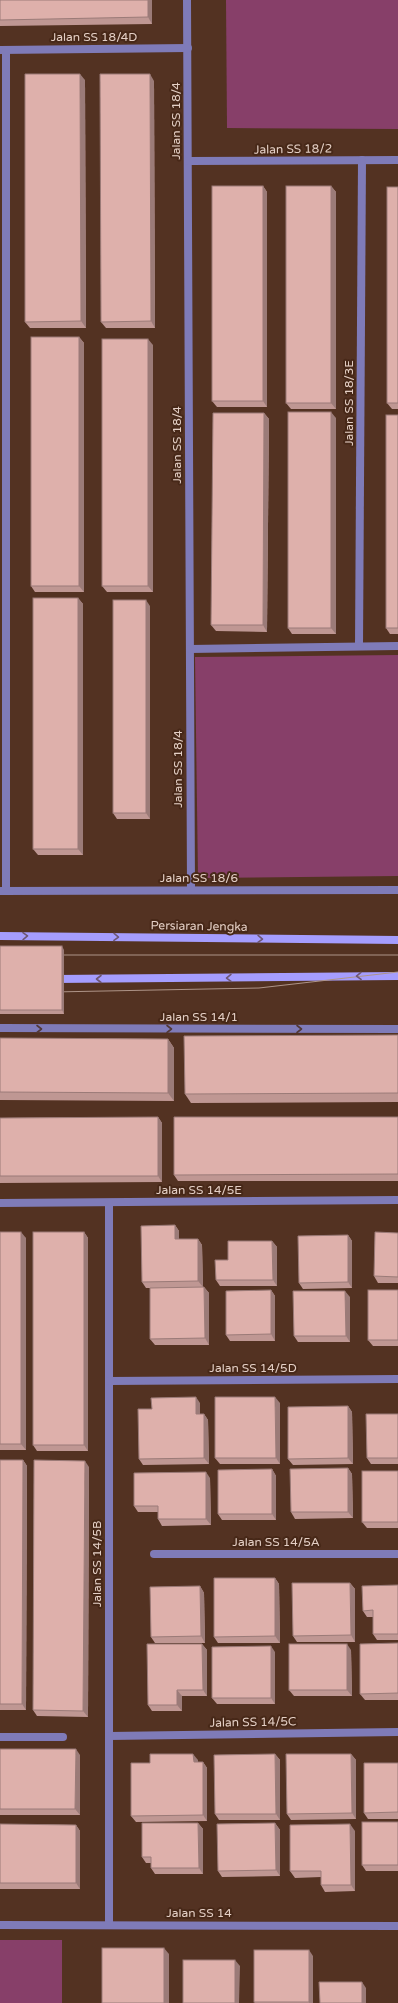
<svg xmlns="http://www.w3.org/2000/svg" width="398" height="2003" viewBox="0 0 398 2003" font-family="'Varela Round',sans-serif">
  <rect width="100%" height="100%" fill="#533222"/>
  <g fill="#873f69">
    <polygon points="226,0 398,0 398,129 227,128"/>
    <polygon points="398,655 398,876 198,878 195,657"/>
    <rect x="0" y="1940" width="62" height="63"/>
  </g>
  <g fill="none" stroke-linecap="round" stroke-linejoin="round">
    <g stroke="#7f7bb8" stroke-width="8">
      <polyline points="187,0 191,889"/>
      <polyline points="0,50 188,48"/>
      <polyline points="6,50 6,891"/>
      <polyline points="188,161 398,160"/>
      <polyline points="359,646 362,160"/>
      <polyline points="190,649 398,646"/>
      <polyline points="1,891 398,890"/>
      <polyline points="0,1028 398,1029"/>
      <polyline points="0,1203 398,1200"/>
      <polyline points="109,1203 109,1925"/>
      <polyline points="109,1381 398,1379"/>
      <polyline points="154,1554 398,1554"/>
      <polyline points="109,1736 398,1732"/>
      <polyline points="0,1737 63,1737"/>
      <polyline points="0,1925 398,1926"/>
    </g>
    <g stroke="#a59dfe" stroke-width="8">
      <polyline points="0,936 398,940"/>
      <polyline points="55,979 398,976"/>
    </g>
    <g stroke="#ae9488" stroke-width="1">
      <polyline points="54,955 398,955"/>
      <polyline points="53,992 259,988 398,972"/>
    </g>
  </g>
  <g fill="#bf9793">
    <polygon points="0,0 152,0 152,24 0,26"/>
    <polygon points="85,80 86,328 30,328 25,322"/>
    <polygon points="154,81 155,328 106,328 101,322"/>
    <polygon points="263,186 267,192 267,407 217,407 212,401"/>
    <polygon points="331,186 336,192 336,409 291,409 286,403"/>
    <polygon points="398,187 398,409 392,409 387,403"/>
    <polygon points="79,337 84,343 84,592 35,592 31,586"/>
    <polygon points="153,345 153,592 107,592 102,586"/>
    <polygon points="264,413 269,419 267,632 216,631 211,625"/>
    <polygon points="398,415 398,634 390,634 386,628"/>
    <polygon points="336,418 336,634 292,634 288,628"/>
    <polygon points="78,598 83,604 83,855 38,855 33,849"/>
    <polygon points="150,606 150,819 117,819 113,813"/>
    <polygon points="0,946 64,950 64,1014 0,1014"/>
    <polygon points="398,1035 398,1102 191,1103 185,1094"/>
    <polygon points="0,1038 168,1039 174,1048 174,1101 0,1100"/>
    <polygon points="158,1117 162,1123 162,1182 0,1183 0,1118"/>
    <polygon points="398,1117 398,1181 178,1181 174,1175"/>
    <polygon points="175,1225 179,1231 179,1239 198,1239 202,1245 203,1287 204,1287 209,1293 209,1345 155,1345 150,1339 150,1288 146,1288 142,1282"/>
    <polygon points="0,1232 26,1238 26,1450 0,1450"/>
    <polygon points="84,1232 88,1238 88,1451 37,1451 33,1445"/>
    <polygon points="398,1233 398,1283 378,1283 374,1276"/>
    <polygon points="348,1235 352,1241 352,1288 303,1289 299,1283"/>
    <polygon points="272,1241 277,1247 277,1286 220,1286 216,1280 228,1260"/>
    <polygon points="271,1290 275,1296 275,1341 230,1341 226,1335"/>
    <polygon points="398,1290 398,1346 373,1346 368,1340"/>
    <polygon points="350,1297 350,1342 298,1342 294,1336"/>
    <polygon points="200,1403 200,1414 204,1414 208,1420 209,1464 143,1465 139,1459 152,1409"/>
    <polygon points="280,1403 280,1464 220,1464 215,1458"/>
    <polygon points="348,1406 352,1412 353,1464 293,1465 288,1459"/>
    <polygon points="398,1414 398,1464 371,1464 367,1458"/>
    <polygon points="0,1460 23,1460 27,1466 26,1710 0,1710"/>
    <polygon points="89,1467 88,1717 37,1716 33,1710"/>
    <polygon points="348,1468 352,1474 353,1518 295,1519 291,1512"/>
    <polygon points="272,1469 276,1476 276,1520 222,1520 218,1514"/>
    <polygon points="398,1471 398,1528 367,1528 362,1522"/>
    <polygon points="210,1478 211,1525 162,1526 158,1519 158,1512 138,1512 134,1506"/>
    <polygon points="275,1578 279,1584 280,1643 218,1643 214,1637"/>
    <polygon points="350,1583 355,1589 355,1642 297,1642 293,1636"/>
    <polygon points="398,1585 398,1640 377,1640 373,1634 373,1617 367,1617 363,1611"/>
    <polygon points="200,1586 204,1593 205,1643 155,1643 151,1637"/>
    <polygon points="398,1643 398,1700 365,1700 360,1694"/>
    <polygon points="202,1644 207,1650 207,1696 182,1696 182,1711 152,1711 148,1705"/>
    <polygon points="351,1650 352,1696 294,1696 289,1690"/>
    <polygon points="275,1652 275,1704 217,1704 212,1698"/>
    <polygon points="0,1749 80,1755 80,1815 0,1815"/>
    <polygon points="275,1754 280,1760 280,1820 219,1820 215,1814"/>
    <polygon points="351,1754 356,1760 356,1819 291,1820 287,1814"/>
    <polygon points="198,1760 198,1762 203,1762 207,1768 207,1821 136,1822 131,1816 150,1763"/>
    <polygon points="398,1763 398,1819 368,1819 364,1813"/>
    <polygon points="398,1822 398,1871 366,1871 362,1865"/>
    <polygon points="198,1823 203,1829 203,1874 155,1874 151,1868 151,1863 146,1863 142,1857"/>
    <polygon points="275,1823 280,1830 280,1876 222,1877 218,1871"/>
    <polygon points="0,1824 76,1825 80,1831 80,1889 0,1889"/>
    <polygon points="355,1831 355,1891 325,1892 321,1885 321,1877 295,1878 290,1871"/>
    <polygon points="313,1956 313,2003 255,2003 254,2002"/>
  </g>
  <g fill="#9b7b78">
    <polygon points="148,0 152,0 152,24 148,17"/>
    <polygon points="80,74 85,80 86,328 81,321"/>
    <polygon points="150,74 154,81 155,328 151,321"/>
    <polygon points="263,186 267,192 267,407 263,401"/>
    <polygon points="331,186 336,192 336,409 331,403"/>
    <polygon points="79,337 84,343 84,592 79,586"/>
    <polygon points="148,339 153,345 153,592 148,586"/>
    <polygon points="331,412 336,418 336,634 331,628"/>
    <polygon points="264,413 269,419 267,632 263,625"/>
    <polygon points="78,598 83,604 83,855 78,849"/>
    <polygon points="146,600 150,606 150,819 146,813"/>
    <polygon points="62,946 64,950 64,1014 62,1010"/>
    <polygon points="168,1039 174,1048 174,1101 168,1093"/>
    <polygon points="158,1117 162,1123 162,1182 158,1176"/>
    <polygon points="175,1225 179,1231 179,1245 175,1239"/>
    <polygon points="21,1232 26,1238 26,1450 21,1444"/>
    <polygon points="84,1232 88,1238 88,1451 84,1445"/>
    <polygon points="348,1235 352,1241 352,1288 348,1282"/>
    <polygon points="198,1239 202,1245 203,1287 198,1281"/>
    <polygon points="272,1241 277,1247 277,1286 273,1280"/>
    <polygon points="204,1287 209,1293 209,1345 205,1338"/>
    <polygon points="271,1290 275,1296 275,1341 271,1334"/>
    <polygon points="345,1291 350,1297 350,1342 346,1336"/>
    <polygon points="196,1397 200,1403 200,1420 196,1414"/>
    <polygon points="275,1397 280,1403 280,1464 276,1458"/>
    <polygon points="348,1406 352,1412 353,1464 348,1458"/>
    <polygon points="204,1414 208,1420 209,1464 204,1458"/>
    <polygon points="23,1460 27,1466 26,1710 22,1704"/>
    <polygon points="85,1461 89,1467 88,1717 83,1711"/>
    <polygon points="348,1468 352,1474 353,1518 348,1512"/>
    <polygon points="272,1469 276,1476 276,1520 272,1514"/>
    <polygon points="206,1472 210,1478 211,1525 206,1519"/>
    <polygon points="275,1578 279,1584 280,1643 275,1636"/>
    <polygon points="350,1583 355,1589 355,1642 351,1635"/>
    <polygon points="200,1586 204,1593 205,1643 201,1636"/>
    <polygon points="202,1644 207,1650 207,1696 203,1690"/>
    <polygon points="347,1644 351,1650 352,1696 347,1690"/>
    <polygon points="271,1646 275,1652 275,1704 271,1698"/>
    <polygon points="177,1690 182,1696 182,1711 177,1705"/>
    <polygon points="76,1749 80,1755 80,1815 75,1809"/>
    <polygon points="193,1754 198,1760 198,1768 194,1762"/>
    <polygon points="275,1754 280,1760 280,1820 276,1814"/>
    <polygon points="351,1754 356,1760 356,1819 352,1813"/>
    <polygon points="203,1762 207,1768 207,1821 203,1815"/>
    <polygon points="198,1823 203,1829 203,1874 199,1868"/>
    <polygon points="275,1823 280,1830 280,1876 276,1870"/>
    <polygon points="350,1824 355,1831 355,1891 351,1885"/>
    <polygon points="76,1825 80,1831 80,1889 76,1883"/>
    <polygon points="164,1948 169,1954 169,2003 164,2003"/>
    <polygon points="309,1950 313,1956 313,2003 309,2003"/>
    <polygon points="235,1960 240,1966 239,2003 235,2003"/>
    <polygon points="362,1982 366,1988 366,2003 362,2003"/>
  </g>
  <g fill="#deb0ab" stroke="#9b7b78">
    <polygon points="0,0 148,0 148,17 0,20"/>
    <polygon points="25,74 80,74 81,321 25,322"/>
    <polygon points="100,74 150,74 151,321 101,322"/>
    <rect x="212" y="186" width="51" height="215"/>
    <rect x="286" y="186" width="45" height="217"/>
    <rect x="387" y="187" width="11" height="216"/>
    <rect x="31" y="337" width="48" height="249"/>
    <rect x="102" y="339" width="46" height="247"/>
    <rect x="288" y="412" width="43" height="216"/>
    <polygon points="213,413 264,413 263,625 211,625"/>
    <rect x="386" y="415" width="12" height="213"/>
    <rect x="33" y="598" width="45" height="251"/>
    <rect x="113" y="600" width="33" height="213"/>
    <rect x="0" y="946" width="62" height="64"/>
    <polygon points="398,1035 398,1093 185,1094 184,1036"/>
    <polygon points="0,1038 168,1039 168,1093 0,1092"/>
    <polygon points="158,1117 158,1176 0,1176 0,1118"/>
    <polygon points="174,1117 398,1117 398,1174 174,1175"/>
    <polygon points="175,1225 175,1239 198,1239 198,1281 142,1282 141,1226"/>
    <rect x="0" y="1232" width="21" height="212"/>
    <rect x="33" y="1232" width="51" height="213"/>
    <polygon points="375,1232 398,1233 398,1277 374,1276"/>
    <polygon points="348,1235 348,1282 299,1283 298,1236"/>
    <polygon points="228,1241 272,1241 273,1280 216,1280 215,1260 228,1260"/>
    <polygon points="204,1287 205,1338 150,1339 150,1288"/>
    <polygon points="271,1290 271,1334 226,1335 226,1291"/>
    <rect x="368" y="1290" width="30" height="50"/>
    <polygon points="293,1291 345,1291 346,1336 294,1336"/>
    <polygon points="196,1397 196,1414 204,1414 204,1458 139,1459 138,1409 152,1409 151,1398"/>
    <polygon points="215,1397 275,1397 276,1458 215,1458"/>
    <polygon points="348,1406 348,1458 288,1459 288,1407"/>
    <polygon points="366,1414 398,1414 398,1458 367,1458"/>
    <polygon points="0,1460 23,1460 22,1704 0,1704"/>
    <polygon points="34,1460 85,1461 83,1711 33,1710"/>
    <polygon points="348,1468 348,1512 291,1512 290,1469"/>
    <polygon points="272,1469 272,1514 218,1514 218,1470"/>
    <rect x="362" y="1471" width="36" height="51"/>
    <polygon points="206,1472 206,1519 158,1519 158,1506 134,1506 134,1473"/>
    <polygon points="214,1578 275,1578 275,1636 214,1637"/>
    <polygon points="292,1583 350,1583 351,1635 293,1636"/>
    <polygon points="398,1585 398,1634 373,1634 373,1610 363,1611 362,1586"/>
    <polygon points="200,1586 201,1636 151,1637 150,1587"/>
    <polygon points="398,1643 398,1693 360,1694 360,1644"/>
    <polygon points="147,1644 202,1644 203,1690 177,1690 177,1705 148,1705"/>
    <rect x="289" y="1644" width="58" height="46"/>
    <polygon points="271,1646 271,1698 212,1698 212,1647"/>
    <polygon points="0,1749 76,1749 75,1809 0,1809"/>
    <polygon points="150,1754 193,1754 194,1762 203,1762 203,1815 131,1816 131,1763 150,1763"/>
    <polygon points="275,1754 276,1814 215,1814 214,1755"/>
    <polygon points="286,1754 351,1754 352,1813 287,1814"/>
    <polygon points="364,1763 398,1763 398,1812 364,1813"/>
    <rect x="362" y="1822" width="36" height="43"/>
    <polygon points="142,1823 198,1823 199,1868 151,1868 151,1857 142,1857"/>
    <polygon points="275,1823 276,1870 218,1871 217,1824"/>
    <polygon points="0,1824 76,1825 76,1883 0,1883"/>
    <polygon points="350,1824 351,1885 321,1885 321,1871 290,1871 290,1825"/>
    <rect x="102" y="1948" width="62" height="55"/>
    <rect x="254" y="1950" width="55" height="52"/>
    <rect x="183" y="1960" width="52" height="43"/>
    <polygon points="319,1982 362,1982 362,2003 320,2003"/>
  </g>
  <defs><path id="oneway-chevron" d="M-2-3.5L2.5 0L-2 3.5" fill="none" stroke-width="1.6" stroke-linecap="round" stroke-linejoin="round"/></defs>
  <g stroke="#6d5774">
    <use href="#oneway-chevron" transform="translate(25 936) rotate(-1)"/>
    <use href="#oneway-chevron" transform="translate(116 937) rotate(1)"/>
    <use href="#oneway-chevron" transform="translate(260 939) rotate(1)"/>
    <use href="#oneway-chevron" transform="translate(359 976) rotate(179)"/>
    <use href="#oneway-chevron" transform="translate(229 978) rotate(179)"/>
    <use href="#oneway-chevron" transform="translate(99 979) rotate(180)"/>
  </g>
  <g stroke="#523938">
    <use href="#oneway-chevron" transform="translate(39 1029)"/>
    <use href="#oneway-chevron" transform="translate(169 1029)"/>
    <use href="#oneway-chevron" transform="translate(299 1029)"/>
  </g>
  <g text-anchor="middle" stroke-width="4" stroke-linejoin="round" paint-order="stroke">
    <g font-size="12" fill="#e4cfc5" stroke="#472818">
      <text x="94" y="41">Jalan SS 18/4D</text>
      <text transform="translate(176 121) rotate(-90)" y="4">Jalan SS 18/4</text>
      <text transform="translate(293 149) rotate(-1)" y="4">Jalan SS 18/2</text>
      <text transform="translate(349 403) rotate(-90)" y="4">Jalan SS 18/3E</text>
      <text transform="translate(177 445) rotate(-90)" y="4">Jalan SS 18/4</text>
      <text transform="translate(178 769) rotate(-90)" y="4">Jalan SS 18/4</text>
      <text x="199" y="882">Jalan SS 18/6</text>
      <text transform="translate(199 926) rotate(1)" y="4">Persiaran Jengka</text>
      <text x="199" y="1021">Jalan SS 14/1</text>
      <text x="199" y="1194">Jalan SS 14/5E</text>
      <text x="253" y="1372">Jalan SS 14/5D</text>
      <text x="276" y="1546">Jalan SS 14/5A</text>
      <text transform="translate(97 1564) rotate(-90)" y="4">Jalan SS 14/5B</text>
      <text transform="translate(253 1722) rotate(-1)" y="4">Jalan SS 14/5C</text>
      <text x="199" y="1917">Jalan SS 14</text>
    </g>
  </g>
</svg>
